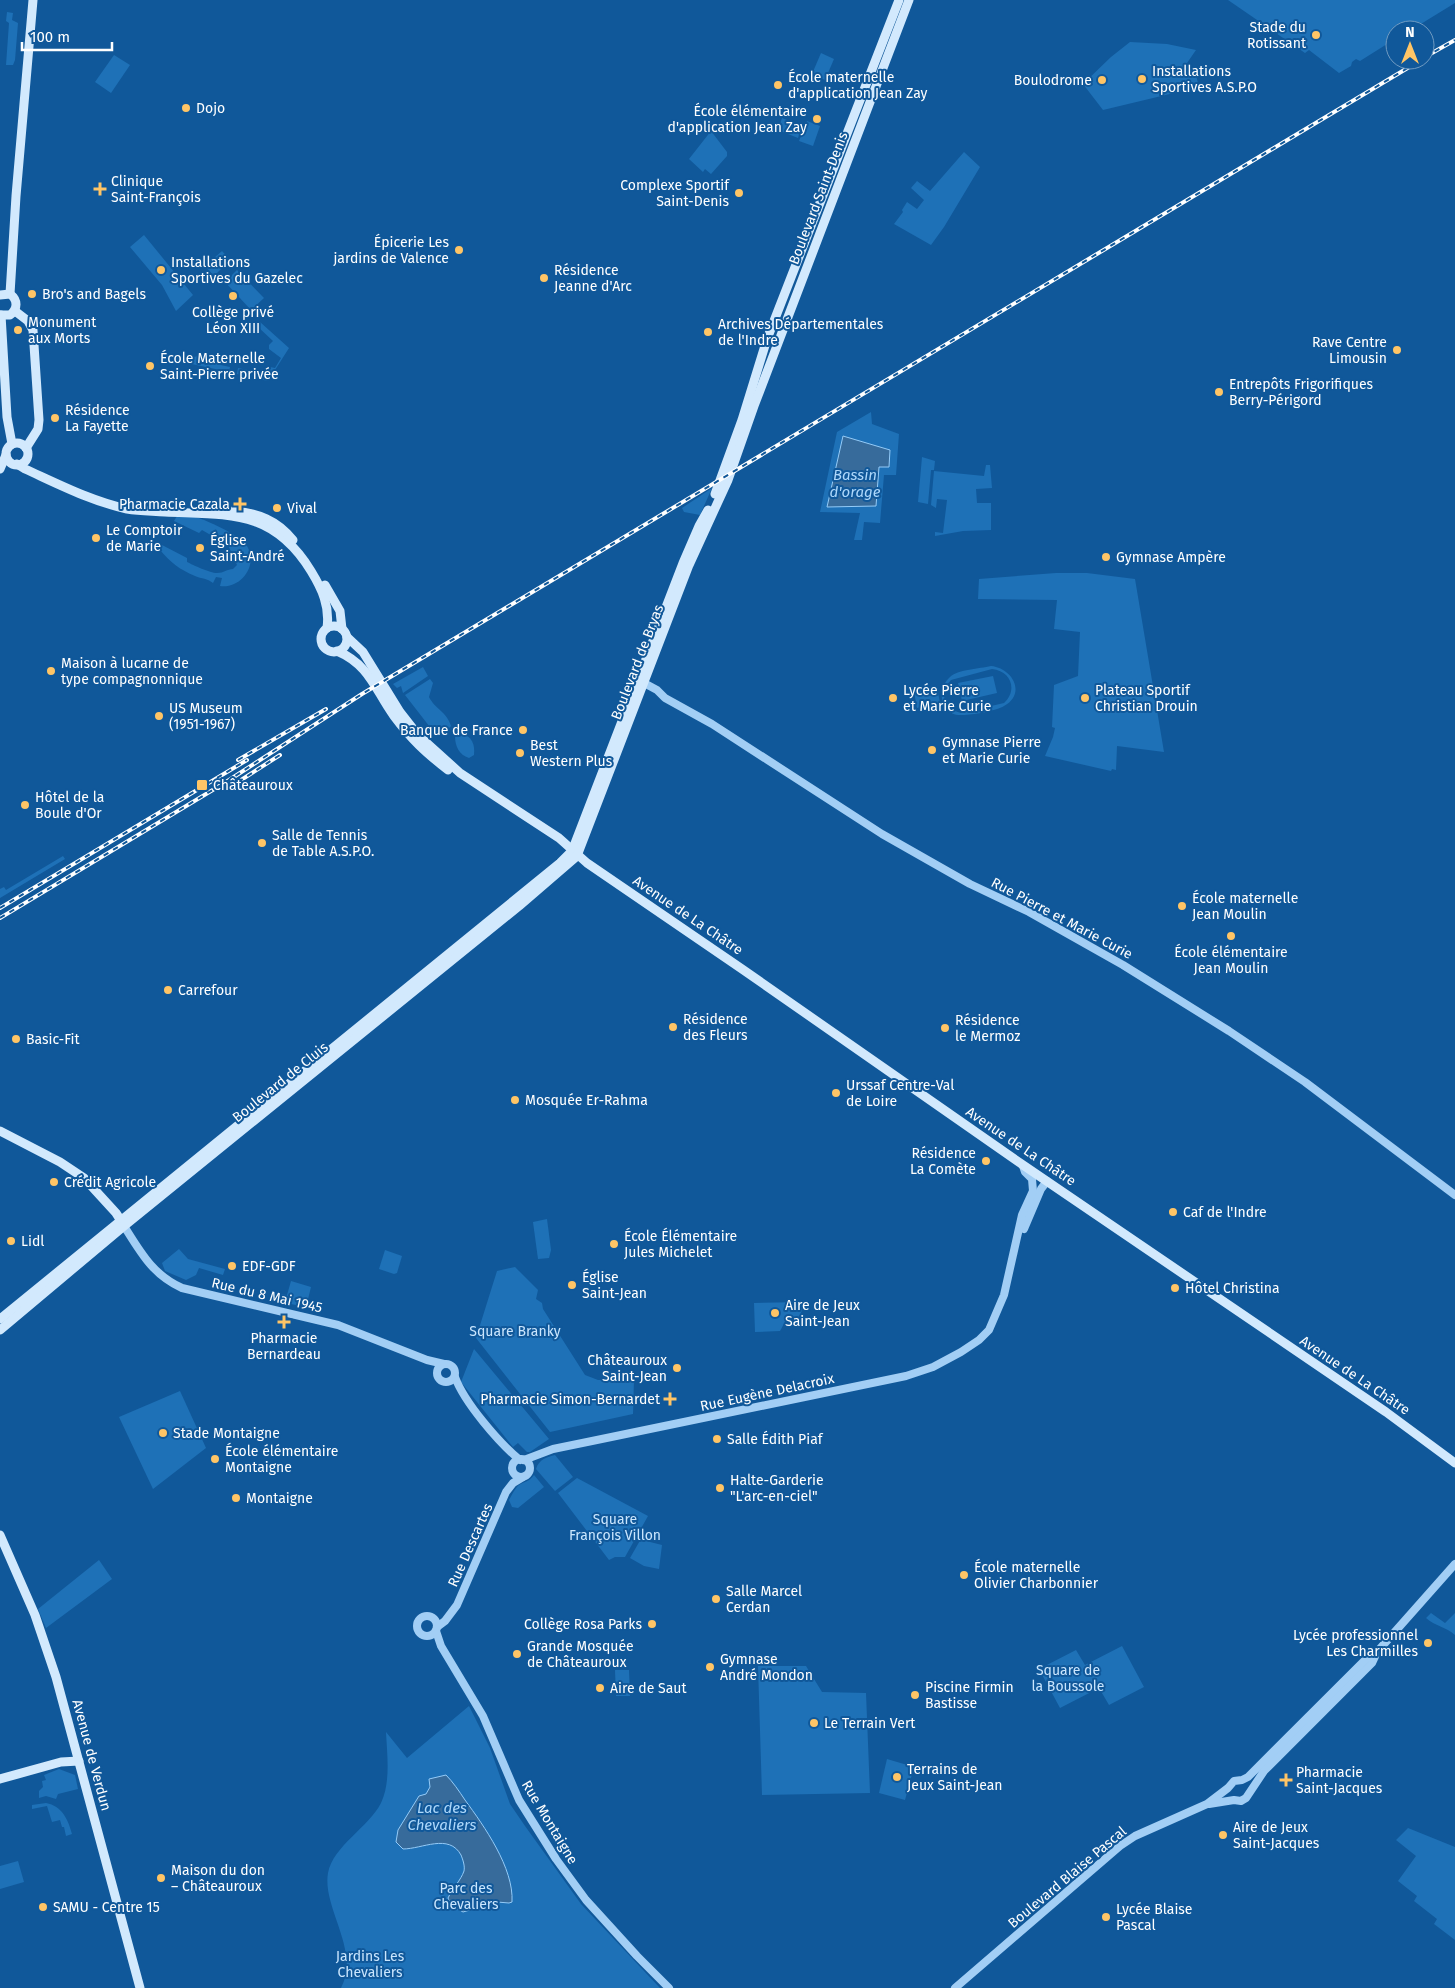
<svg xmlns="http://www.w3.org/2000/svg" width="1455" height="1988" viewBox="0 0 1455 1988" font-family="'Fira Sans',sans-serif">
  <rect width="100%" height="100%" fill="#10589a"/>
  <g fill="#1e71b7" fill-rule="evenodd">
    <polygon points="1228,0 1455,0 1455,3 1411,30 1395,30 1395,39 1360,61 1356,59 1352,62 1351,66 1339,73 1309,50 1305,53"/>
    <polygon points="7,12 13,13 12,20 18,23 15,60 13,65 6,65 9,23 6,21"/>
    <polygon points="1130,42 1167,44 1196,50 1187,63 1196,75 1199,87 1103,110 1083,84 1111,57"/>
    <polygon points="821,53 834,59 825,80 812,74"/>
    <polygon points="114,55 130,65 111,93 95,82"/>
    <polygon points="782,118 802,126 798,138 778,130"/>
    <polygon points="807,121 820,126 813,146 799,141"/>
    <polygon points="711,131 727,152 727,156 711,174 705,169 703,172 689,159"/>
    <polygon points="964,152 980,167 944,227 931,245 894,224 903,212 902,210 907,202 917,209 924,200 911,188 917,181 930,191"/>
    <polygon points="144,235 193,295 176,311 162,285 130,247"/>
    <polygon points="222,251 230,260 214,276 205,266"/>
    <polygon points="237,270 264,298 251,310 225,282"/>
    <polygon points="260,322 289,348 268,381 237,374 238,368 262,373 264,369 269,370 270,367 275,368 281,358 269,349 269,345 273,341 257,326"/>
    <polygon points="206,354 208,356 212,354 213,358 215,358 215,355 216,364 230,367 229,372 187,363 194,357"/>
    <polygon points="871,412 872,424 899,434 896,475 884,475 880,523 864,522 862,540 854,540 860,513 820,512 837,432"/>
    <polygon points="922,457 935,461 934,470 931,470 928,504 918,502"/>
    <polygon points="986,465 990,465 992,488 976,489 977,503 991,503 991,530 963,531 935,536 935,532 943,533 947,500 937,499 936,508 931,505 934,471 984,476"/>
    <polygon points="712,488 700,515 684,512 682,508"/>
    <path d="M 177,516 C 183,516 191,516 196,517 C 208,521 236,534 244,542 C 261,561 243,589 220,586 L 222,578 L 216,577 L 213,583 C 207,578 202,579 195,576 C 179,569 171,563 160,550 L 162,545 L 187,558 L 187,562 C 193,565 210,573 217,573 C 224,573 227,569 233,569 L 237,565 L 228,545 L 202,530 L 199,533 L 174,521 Z"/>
    <polygon points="1056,573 1087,573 1135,579 1164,752 1117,746 1116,770 1112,769 1111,771 1045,756 1053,737 1055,728 1052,727 1054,685 1078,676 1080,632 1054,629 1057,600 978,599 979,579"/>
    <path d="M 991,666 C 1012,668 1027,693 1004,706 C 996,711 972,715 963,715 C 941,717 935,690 950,677 C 959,669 979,669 991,666 ZM 992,669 C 1011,671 1018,690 1004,703 L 961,713 C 943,709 939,692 951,680 Z"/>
    <polygon points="423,667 428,676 403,693 401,686 397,688 393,684"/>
    <polygon points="993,676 997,693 962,701 958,683"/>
    <path d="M 430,679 L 433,683 L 429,697 C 435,709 447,712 451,726 C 447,731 439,735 433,731 L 405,695 Z"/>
    <polygon points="937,687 940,703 917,708 914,692"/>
    <path d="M 461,734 C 472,736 475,744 474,755 L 469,758 C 459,755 455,746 455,736 Z"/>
    <polygon points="63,856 65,859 0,898 0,889 4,887 6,890"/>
    <polygon points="547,1219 551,1250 549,1258 538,1259 533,1222"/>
    <polygon points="179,1249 188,1259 225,1269 223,1275 199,1268 196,1275 186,1280 165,1271 162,1263"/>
    <polygon points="385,1250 402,1256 397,1273 394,1274 379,1269"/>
    <polygon points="515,1267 538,1290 536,1299 542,1303 543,1309 585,1375 598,1380 634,1380 633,1414 550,1432 476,1338 497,1271"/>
    <polygon points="291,1281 311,1287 306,1307 286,1303 286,1299 273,1292 287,1295"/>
    <polygon points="806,1302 798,1319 786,1320 780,1331 755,1332 754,1303"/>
    <polygon points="474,1349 549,1439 530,1452 527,1452 518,1443 513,1447 461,1382"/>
    <polygon points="180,1391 206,1448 153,1489 119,1417"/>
    <path d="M 555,1455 L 573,1477 L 555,1491 L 536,1469 C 539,1459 547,1457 555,1455 Z"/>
    <path d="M 534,1475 L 544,1487 L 518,1508 L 512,1507 L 509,1500 C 512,1495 515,1488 519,1485 C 525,1481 529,1482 534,1475 Z"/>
    <polygon points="577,1478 648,1516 625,1557 615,1557 609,1560 558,1493"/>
    <polygon points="642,1537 650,1542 662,1545 659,1569 644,1566 630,1558"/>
    <polygon points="99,1560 112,1579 46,1628 38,1609"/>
    <path d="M 1431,1613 L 1445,1623 L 1455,1613 L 1455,1635 C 1446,1627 1435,1626 1426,1618 Z"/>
    <polygon points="1122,1646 1144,1687 1109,1705 1099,1688 1060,1708 1039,1669 1076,1650 1085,1665"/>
    <polygon points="758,1666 806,1666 822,1692 866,1693 870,1793 762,1795"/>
    <polygon points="615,1670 629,1670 630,1696 616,1696"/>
    <path d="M 469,1706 L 490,1748 L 510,1804 L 525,1826 L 581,1904 L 660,1988 L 341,1988 C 361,1951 322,1908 328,1873 C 333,1846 369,1827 381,1803 C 391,1782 387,1754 386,1732 L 407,1758 Z"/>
    <polygon points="887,1759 914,1767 905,1800 879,1793"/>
    <polygon points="59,1769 75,1775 78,1789 58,1794 56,1799 46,1796 39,1798 39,1791 43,1787 42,1781 46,1780 44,1775"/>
    <path d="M 46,1803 C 62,1806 68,1819 72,1834 L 66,1836 L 64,1827 L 62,1827 L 60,1820 L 52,1822 L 47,1806 L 32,1809 L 32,1805 Z"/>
    <polygon points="1408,1828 1455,1847 1455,1940 1434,1924 1437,1919 1414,1901 1417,1896 1398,1881 1416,1856 1396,1840"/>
    <polygon points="18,1861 24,1882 0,1889 0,1866"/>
  </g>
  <g fill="#376b9b" stroke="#94cbf8">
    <polygon points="843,436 890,450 889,467 879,467 876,506 827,507"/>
    <path d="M 446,1775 C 453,1782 459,1791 465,1800 C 484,1826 514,1868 512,1902 L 509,1903 L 497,1902 L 463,1912 L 451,1905 L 448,1898 C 452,1889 461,1880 464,1871 C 465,1866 463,1860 461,1855 C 449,1833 422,1849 403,1849 L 396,1842 L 398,1830 L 419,1796 L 426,1794 L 430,1787 L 429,1779 Z"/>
  </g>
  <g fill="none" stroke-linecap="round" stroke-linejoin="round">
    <g stroke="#a2cef5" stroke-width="8">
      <polyline points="644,683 657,690 665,698 712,724 882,834 970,884 1029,912 1123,965 1229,1031 1305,1082 1455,1195"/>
      <path d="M 124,1226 C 141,1253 153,1275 182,1288 L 338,1325 L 427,1360 L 444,1364"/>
      <polyline points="1024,1229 1041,1189 1047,1181"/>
      <circle cx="446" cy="1373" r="9"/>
      <path d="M 455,1377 C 464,1402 499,1443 520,1460"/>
      <circle cx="521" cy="1468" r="9"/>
      <polyline points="524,1460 553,1449 592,1441 906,1376 933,1367 961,1352 979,1340 989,1330 1004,1295 1022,1215 1033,1191 1032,1179 1025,1172 1023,1166"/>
      <circle cx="427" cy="1626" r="10"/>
      <polyline points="437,1627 445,1621 457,1605 506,1492 513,1483 523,1477"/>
      <polyline points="436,1631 441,1646 483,1716 519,1800 556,1859 586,1900 637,1956 669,1988"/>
      <polyline points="1209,1804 1234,1800 1241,1801 1246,1798 1264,1771 1372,1663 1377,1652 1455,1564"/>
      <polyline points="955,1988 1120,1846 1135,1836 1207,1804 1228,1788 1234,1781 1242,1780 1248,1777 1367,1658 1377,1652"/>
    </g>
    <g stroke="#d2e9fd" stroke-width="9">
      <polyline points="10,294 16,196 33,0"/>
      <path d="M 0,295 L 10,294 C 18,300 18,309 10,315 L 0,315"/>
      <polyline points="15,311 28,321 33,330 39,420 38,429 26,448"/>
      <polyline points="1,315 7,417 12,444"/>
      <circle cx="17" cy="454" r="11"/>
      <path d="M 17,464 L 25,469 C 58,484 91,501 127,509 C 140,511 153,511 165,512 C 229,515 273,509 311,571 C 322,589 330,606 327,628"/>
      <polyline points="0,469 6,455"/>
      <polyline points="715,494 742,420 767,339 899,0"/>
      <path d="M 233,511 C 258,513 277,520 293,540"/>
      <polyline points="325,585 340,611 342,629"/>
      <circle cx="334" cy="639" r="13"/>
      <polyline points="347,637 363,652 400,712 418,735 460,773 559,838 587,863 742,969 1023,1165 1386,1412 1455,1463"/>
      <path d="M 337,651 C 370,665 375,690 394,716 C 412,740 425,752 448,770"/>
      <polyline points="0,1131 60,1162 84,1178 116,1213 123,1224"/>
      <polyline points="0,1319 560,863 572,851 683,563 699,526 708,510"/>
      <polyline points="0,1330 124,1226 519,906 577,856 689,565 728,480 754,406 909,0"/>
      <polyline points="0,1535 35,1615 56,1677 140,1988"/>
      <polyline points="0,1779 61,1762 79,1761"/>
    </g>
    <g stroke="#fff" stroke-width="4">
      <g id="rail">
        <polyline points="1425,57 1455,40"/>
        <polyline points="238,760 326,709"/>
        <polyline points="238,782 280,755"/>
        <polyline points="0,908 247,760"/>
        <polyline points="0,918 226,782 362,694 1421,60"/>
      </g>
    </g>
    <use href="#rail" stroke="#10589a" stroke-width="2" stroke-dasharray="5.5" stroke-linecap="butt"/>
  </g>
  <g fill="#ffc566" stroke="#10589a" stroke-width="2">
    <circle cx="1316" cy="35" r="5"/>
    <circle cx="1142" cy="79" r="5"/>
    <circle cx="1102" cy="80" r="5"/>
    <circle cx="778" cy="85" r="5"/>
    <circle cx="186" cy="108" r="5"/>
    <circle cx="817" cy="119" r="5"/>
    <path d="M97.5 181.5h5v5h5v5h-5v5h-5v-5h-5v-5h5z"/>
    <circle cx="739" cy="193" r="5"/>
    <circle cx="459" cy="250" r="5"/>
    <circle cx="161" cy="270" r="5"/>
    <circle cx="544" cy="278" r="5"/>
    <circle cx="32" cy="294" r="5"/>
    <circle cx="233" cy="296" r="5"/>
    <circle cx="18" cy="330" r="5"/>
    <circle cx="708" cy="332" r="5"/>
    <circle cx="1397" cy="350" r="5"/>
    <circle cx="150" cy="366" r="5"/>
    <circle cx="1219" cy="392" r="5"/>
    <circle cx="55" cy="418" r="5"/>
    <path d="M237.5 496.5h5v5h5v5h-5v5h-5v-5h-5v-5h5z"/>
    <circle cx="277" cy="508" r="5"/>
    <circle cx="96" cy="538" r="5"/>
    <circle cx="200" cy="548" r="5"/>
    <circle cx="1106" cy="557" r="5"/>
    <circle cx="51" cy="671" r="5"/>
    <circle cx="893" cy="698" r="5"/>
    <circle cx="1085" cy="698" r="5"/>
    <circle cx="159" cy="716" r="5"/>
    <circle cx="523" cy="730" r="5"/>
    <circle cx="932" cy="750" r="5"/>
    <circle cx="520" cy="753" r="5"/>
    <rect x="196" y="779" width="12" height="12" rx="2.5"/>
    <circle cx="25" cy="805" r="5"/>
    <circle cx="262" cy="843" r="5"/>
    <circle cx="1182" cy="906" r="5"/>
    <circle cx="1231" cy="936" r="5"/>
    <circle cx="168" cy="990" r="5"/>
    <circle cx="673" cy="1027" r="5"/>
    <circle cx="945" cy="1028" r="5"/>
    <circle cx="16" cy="1039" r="5"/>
    <circle cx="836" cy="1093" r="5"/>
    <circle cx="515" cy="1100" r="5"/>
    <circle cx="986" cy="1161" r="5"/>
    <circle cx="54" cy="1182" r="5"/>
    <circle cx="1173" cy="1212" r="5"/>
    <circle cx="11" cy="1241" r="5"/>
    <circle cx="614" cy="1244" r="5"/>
    <circle cx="232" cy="1266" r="5"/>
    <circle cx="572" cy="1285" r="5"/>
    <circle cx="1175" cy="1288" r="5"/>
    <circle cx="775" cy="1313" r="5"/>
    <path d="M281.5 1314.5h5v5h5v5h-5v5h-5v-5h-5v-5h5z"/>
    <circle cx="677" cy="1368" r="5"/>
    <path d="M667.5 1391.5h5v5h5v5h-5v5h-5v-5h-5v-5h5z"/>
    <circle cx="163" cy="1433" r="5"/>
    <circle cx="717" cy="1439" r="5"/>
    <circle cx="215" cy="1459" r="5"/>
    <circle cx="720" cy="1488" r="5"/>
    <circle cx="236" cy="1498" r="5"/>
    <circle cx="964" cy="1575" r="5"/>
    <circle cx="716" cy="1599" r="5"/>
    <circle cx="652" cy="1624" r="5"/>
    <circle cx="1428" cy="1643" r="5"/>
    <circle cx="517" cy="1654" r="5"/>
    <circle cx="710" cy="1667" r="5"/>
    <circle cx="600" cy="1688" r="5"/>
    <circle cx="915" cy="1695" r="5"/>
    <circle cx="814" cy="1723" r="5"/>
    <circle cx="897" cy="1777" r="5"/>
    <path d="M1283.5 1772.5h5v5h5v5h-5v5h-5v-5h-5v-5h5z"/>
    <circle cx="1223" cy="1835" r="5"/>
    <circle cx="161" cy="1878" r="5"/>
    <circle cx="43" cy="1907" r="5"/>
    <circle cx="1106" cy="1917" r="5"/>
  </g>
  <g text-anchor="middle" stroke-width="4" stroke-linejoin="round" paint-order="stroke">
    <g font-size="14" fill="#fff" stroke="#10589a" text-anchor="start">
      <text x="1306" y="32" text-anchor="end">Stade du<tspan x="1306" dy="16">Rotissant</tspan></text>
      <text x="1152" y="76">Installations<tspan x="1152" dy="16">Sportives A.S.P.O</tspan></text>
      <text x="788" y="82">École maternelle<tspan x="788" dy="16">d'application Jean Zay</tspan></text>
      <text x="1092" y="85" text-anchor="end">Boulodrome</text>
      <text x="196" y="113">Dojo</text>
      <text x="807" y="116" text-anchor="end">École élémentaire<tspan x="807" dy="16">d'application Jean Zay</tspan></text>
      <text x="111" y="186">Clinique<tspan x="111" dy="16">Saint-François</tspan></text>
      <text x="729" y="190" text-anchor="end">Complexe Sportif<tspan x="729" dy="16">Saint-Denis</tspan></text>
      <text x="449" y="247" text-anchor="end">Épicerie Les<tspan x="449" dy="16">jardins de Valence</tspan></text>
      <text x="171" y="267">Installations<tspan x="171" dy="16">Sportives du Gazelec</tspan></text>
      <text x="554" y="275">Résidence<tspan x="554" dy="16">Jeanne d'Arc</tspan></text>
      <text x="42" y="299">Bro's and Bagels</text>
      <text x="233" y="317" text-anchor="middle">Collège privé<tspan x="233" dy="16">Léon XIII</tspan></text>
      <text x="28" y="327">Monument<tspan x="28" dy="16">aux Morts</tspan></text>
      <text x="718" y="329">Archives Départementales<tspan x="718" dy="16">de l'Indre</tspan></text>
      <text x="1387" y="347" text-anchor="end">Rave Centre<tspan x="1387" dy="16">Limousin</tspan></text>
      <text x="160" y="363">École Maternelle<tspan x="160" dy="16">Saint-Pierre privée</tspan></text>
      <text x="1229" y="389">Entrepôts Frigorifiques<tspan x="1229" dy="16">Berry-Périgord</tspan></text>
      <text x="65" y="415">Résidence<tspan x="65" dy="16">La Fayette</tspan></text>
      <text x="230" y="509" text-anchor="end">Pharmacie Cazala</text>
      <text x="287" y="513">Vival</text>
      <text x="106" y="535">Le Comptoir<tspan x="106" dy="16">de Marie</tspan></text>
      <text x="210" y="545">Église<tspan x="210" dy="16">Saint-André</tspan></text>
      <text x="1116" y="562">Gymnase Ampère</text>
      <text x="61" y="668">Maison à lucarne de<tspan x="61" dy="16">type compagnonnique</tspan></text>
      <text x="903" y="695">Lycée Pierre<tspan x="903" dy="16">et Marie Curie</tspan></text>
      <text x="1095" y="695">Plateau Sportif<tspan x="1095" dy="16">Christian Drouin</tspan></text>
      <text x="169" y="713">US Museum<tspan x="169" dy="16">(1951-1967)</tspan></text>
      <text x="513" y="735" text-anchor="end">Banque de France</text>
      <text x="942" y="747">Gymnase Pierre<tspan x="942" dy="16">et Marie Curie</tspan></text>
      <text x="530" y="750">Best<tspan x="530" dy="16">Western Plus</tspan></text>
      <text x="213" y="790">Châteauroux</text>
      <text x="35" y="802">Hôtel de la<tspan x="35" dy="16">Boule d'Or</tspan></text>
      <text x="272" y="840">Salle de Tennis<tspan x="272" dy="16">de Table A.S.P.O.</tspan></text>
      <text x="1192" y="903">École maternelle<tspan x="1192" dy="16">Jean Moulin</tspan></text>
      <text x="1231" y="957" text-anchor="middle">École élémentaire<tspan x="1231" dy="16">Jean Moulin</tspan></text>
      <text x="178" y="995">Carrefour</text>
      <text x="683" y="1024">Résidence<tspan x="683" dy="16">des Fleurs</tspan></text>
      <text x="955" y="1025">Résidence<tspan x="955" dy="16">le Mermoz</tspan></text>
      <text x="26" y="1044">Basic-Fit</text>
      <text x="846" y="1090">Urssaf Centre-Val<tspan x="846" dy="16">de Loire</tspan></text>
      <text x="525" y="1105">Mosquée Er-Rahma</text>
      <text x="976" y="1158" text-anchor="end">Résidence<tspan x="976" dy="16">La Comète</tspan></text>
      <text x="64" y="1187">Crédit Agricole</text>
      <text x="1183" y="1217">Caf de l'Indre</text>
      <text x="624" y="1241">École Élémentaire<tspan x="624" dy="16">Jules Michelet</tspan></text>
      <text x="21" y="1246">Lidl</text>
      <text x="242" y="1271">EDF-GDF</text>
      <text x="582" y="1282">Église<tspan x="582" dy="16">Saint-Jean</tspan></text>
      <text x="1185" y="1293">Hôtel Christina</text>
      <text x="785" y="1310">Aire de Jeux<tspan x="785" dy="16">Saint-Jean</tspan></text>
      <text x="284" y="1343" text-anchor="middle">Pharmacie<tspan x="284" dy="16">Bernardeau</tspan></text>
      <text x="667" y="1365" text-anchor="end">Châteauroux<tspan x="667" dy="16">Saint-Jean</tspan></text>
      <text x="660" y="1404" text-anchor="end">Pharmacie Simon-Bernardet</text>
      <text x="173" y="1438">Stade Montaigne</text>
      <text x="727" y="1444">Salle Édith Piaf</text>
      <text x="225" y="1456">École élémentaire<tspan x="225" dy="16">Montaigne</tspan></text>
      <text x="730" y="1485">Halte-Garderie<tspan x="730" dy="16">"L'arc-en-ciel"</tspan></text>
      <text x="246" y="1503">Montaigne</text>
      <text x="974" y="1572">École maternelle<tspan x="974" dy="16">Olivier Charbonnier</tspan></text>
      <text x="726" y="1596">Salle Marcel<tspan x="726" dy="16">Cerdan</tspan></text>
      <text x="642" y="1629" text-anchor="end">Collège Rosa Parks</text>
      <text x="1418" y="1640" text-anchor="end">Lycée professionnel<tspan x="1418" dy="16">Les Charmilles</tspan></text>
      <text x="527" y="1651">Grande Mosquée<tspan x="527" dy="16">de Châteauroux</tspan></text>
      <text x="720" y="1664">Gymnase<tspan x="720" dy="16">André Mondon</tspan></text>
      <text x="925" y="1692">Piscine Firmin<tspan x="925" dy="16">Bastisse</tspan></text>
      <text x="610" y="1693">Aire de Saut</text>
      <text x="824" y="1728">Le Terrain Vert</text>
      <text x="907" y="1774">Terrains de<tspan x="907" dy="16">Jeux Saint-Jean</tspan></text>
      <text x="1296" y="1777">Pharmacie<tspan x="1296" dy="16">Saint-Jacques</tspan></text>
      <text x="1233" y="1832">Aire de Jeux<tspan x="1233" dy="16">Saint-Jacques</tspan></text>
      <text x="171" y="1875">Maison du don<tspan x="171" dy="16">– Châteauroux</tspan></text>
      <text x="53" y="1912">SAMU - Centre 15</text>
      <text x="1116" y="1914">Lycée Blaise<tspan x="1116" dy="16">Pascal</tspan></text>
    </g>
    <g font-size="14" fill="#fff" stroke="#10589a">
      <text transform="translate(818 198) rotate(-69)" y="5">Boulevard Saint-Denis</text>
      <text transform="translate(637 662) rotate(-69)" y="5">Boulevard de Bryas</text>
      <text transform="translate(688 915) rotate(34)" y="5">Avenue de La Châtre</text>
      <text transform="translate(1062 918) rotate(28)" y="5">Rue Pierre et Marie Curie</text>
      <text transform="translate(280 1082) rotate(-39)" y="5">Boulevard de Cluis</text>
      <text transform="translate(1021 1146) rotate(34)" y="5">Avenue de La Châtre</text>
      <text transform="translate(267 1295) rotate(13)" y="5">Rue du 8 Mai 1945</text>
      <text transform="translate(1355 1375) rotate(34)" y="5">Avenue de La Châtre</text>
      <text transform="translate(767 1392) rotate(-12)" y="5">Rue Eugène Delacroix</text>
      <text transform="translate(470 1545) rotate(-66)" y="5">Rue Descartes</text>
      <text transform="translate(92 1755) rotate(75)" y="5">Avenue de Verdun</text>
      <text transform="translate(550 1822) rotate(59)" y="5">Rue Montaigne</text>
      <text transform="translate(1067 1877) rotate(-40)" y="5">Boulevard Blaise Pascal</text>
    </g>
    <g font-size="14" fill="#cae6fe" stroke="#10589a">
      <text x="515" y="1336">Square Branky</text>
      <text x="615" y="1524">Square<tspan x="615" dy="16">François Villon</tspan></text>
      <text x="1068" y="1675">Square de<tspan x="1068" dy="16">la Boussole</tspan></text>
      <text x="466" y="1893">Parc des<tspan x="466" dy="16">Chevaliers</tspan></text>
      <text x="370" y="1961">Jardins Les<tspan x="370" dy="16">Chevaliers</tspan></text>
    </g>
    <g font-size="15" font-style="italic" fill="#aed8fb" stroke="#10589a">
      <text x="855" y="480">Bassin<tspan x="855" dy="17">d'orage</tspan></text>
      <text x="442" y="1813">Lac des<tspan x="442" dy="17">Chevaliers</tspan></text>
    </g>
  </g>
  <g transform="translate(1410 45)"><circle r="24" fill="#10589a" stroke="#709bc2"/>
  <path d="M0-4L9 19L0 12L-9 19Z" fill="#ffc566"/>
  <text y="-8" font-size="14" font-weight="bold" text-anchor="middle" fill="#ffffff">N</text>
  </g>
  <path d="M22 42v8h90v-8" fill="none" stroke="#ffffff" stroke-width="2.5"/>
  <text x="30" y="42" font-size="15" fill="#ffffff" stroke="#10589a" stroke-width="4" paint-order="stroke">100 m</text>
</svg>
